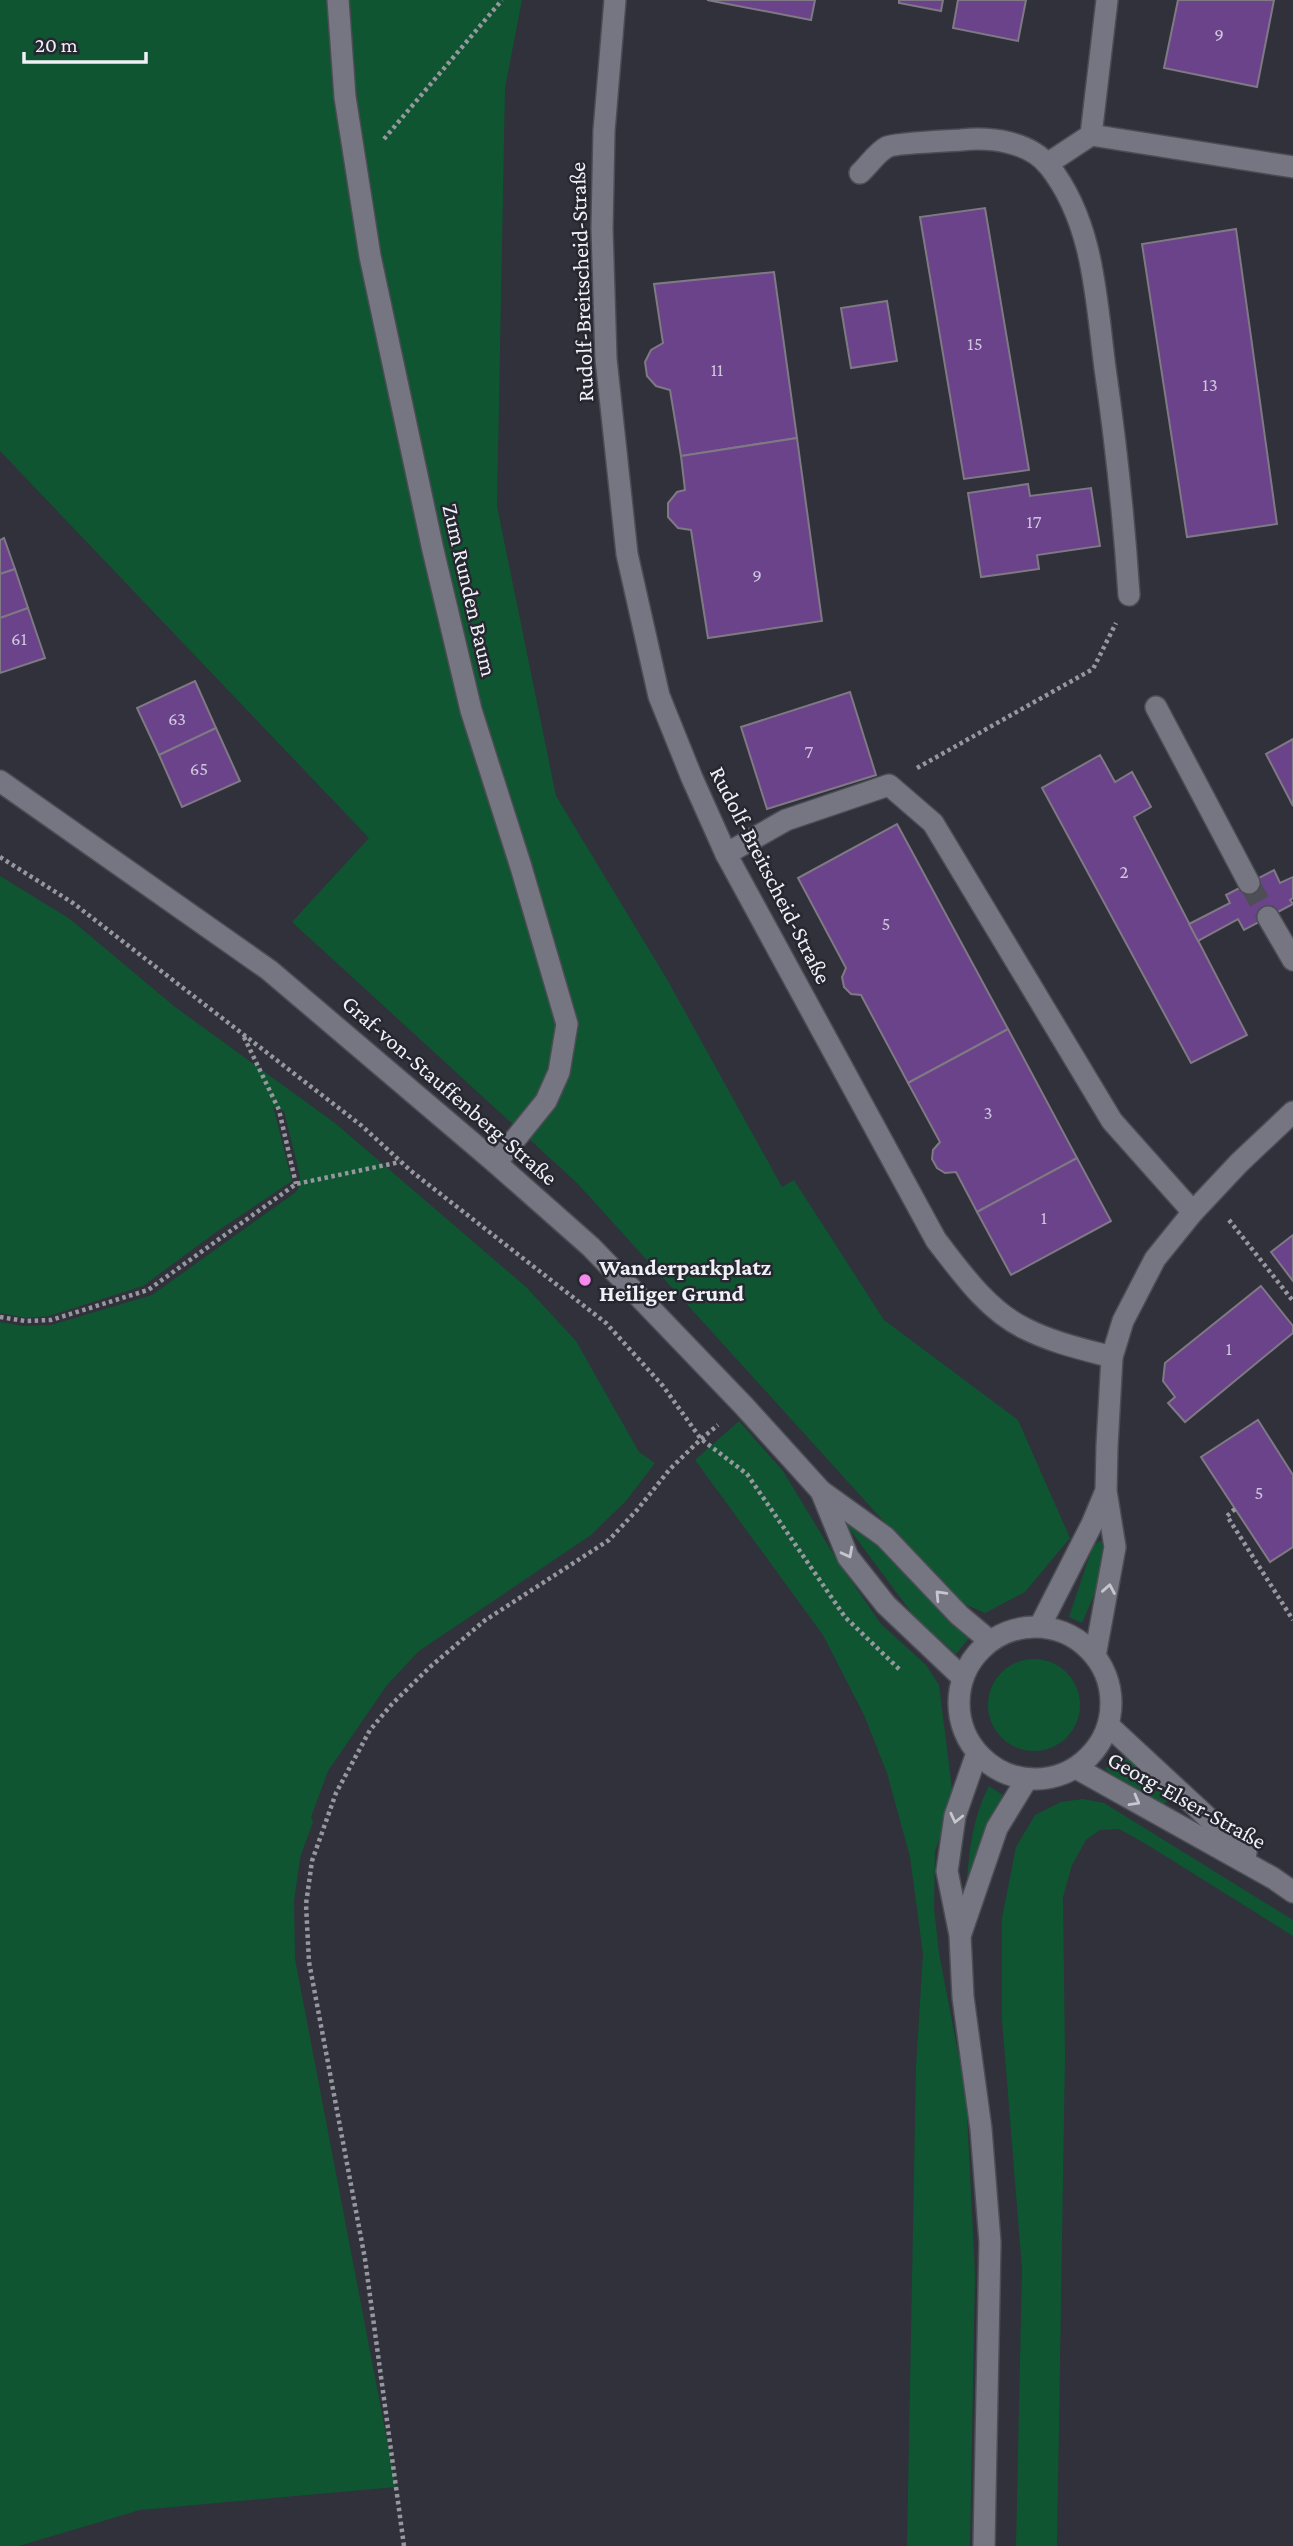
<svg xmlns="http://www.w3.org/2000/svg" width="1293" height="2546" viewBox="0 0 1293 2546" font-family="'Crimson Pro',serif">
  <rect width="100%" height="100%" fill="#30313a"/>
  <g fill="#0f5532">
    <polygon points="0,0 522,0 505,88 497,506 556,796 668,981 782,1187 794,1180 884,1320 1018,1420 1070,1538 1025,1592 985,1613 955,1600 577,1183 292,922 369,838 0,451"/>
    <polygon points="0,876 70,919 175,1007 335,1123 526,1287 576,1341 639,1452 655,1463 626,1501 591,1535 419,1651 387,1685 328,1771 311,1817 313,1822 300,1858 294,1902 295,1959 396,2487 140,2510 19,2546 0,2546 0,1322 23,1326 51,1325 152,1295 296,1192 300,1185 300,1176 284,1111 273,1106 292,1181 219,1230 143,1286 49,1316 26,1318 0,1313"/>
    <polygon points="739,1421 783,1471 837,1560 881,1624 926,1665 939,1685 952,1789 946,1820 935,1851 934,1908 939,1953 966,2094 975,2274 970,2546 907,2546 916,2067 923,1954 910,1857 887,1773 864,1715 823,1635 695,1460"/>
    <polygon points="845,1517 884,1541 969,1638 956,1654 914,1616 845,1523"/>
    <path d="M 1102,1540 C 1107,1569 1094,1596 1082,1623 L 1069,1617 L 1093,1545 Z"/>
    <circle cx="1034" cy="1705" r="46"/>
    <polygon points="1124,1750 1171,1799 1162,1805 1117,1779 1105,1769"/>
    <path d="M 989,1786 L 1003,1795 L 989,1822 L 966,1890 C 969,1853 972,1819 989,1786 Z"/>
    <polygon points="1083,1799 1104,1803 1293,1920 1293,1936 1146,1844 1119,1829 1100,1830 1086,1840 1072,1865 1063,1897 1065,2056 1057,2546 1016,2546 1022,2269 1002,2019 1002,1918 1016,1847 1035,1815 1061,1802"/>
  </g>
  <g fill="#6b438b" stroke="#7e7983" stroke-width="2">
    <polygon points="707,0 815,0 811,20"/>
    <polygon points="899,0 943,0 941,11 899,3"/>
    <polygon points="958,0 1026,0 1018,41 953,28"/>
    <polygon points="1178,0 1274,0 1257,87 1164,68"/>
    <polygon points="985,208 1029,470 964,479 920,217"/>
    <polygon points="1236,229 1277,524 1187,537 1142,244"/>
    <polygon points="774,272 797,438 681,456 670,390 656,386 647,376 645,362 651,350 663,343 654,284"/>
    <polygon points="887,301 897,361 851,368 841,308"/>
    <polygon points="797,438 822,621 708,638 691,530 678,528 668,517 668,503 677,492 685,490 681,456"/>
    <polygon points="1028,484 1030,496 1091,488 1100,546 1037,555 1039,569 981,577 968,493"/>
    <polygon points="4,538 15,569 0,574 0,540"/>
    <polygon points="15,569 28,608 0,618 0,574"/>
    <polygon points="28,608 45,658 0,673 0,618"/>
    <polygon points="195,681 216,728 159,755 137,708"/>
    <polygon points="850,692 876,775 767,809 741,727"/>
    <polygon points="216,728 240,781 182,807 159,755"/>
    <polygon points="1293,739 1293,806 1266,754"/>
    <polygon points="1100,755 1115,782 1132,772 1151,807 1134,817 1247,1035 1191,1063 1042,788"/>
    <polygon points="897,824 1008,1029 908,1083 861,995 851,994 844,987 842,977 846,968 798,878"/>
    <polygon points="1274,870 1280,883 1293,877 1293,898 1290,900 1293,904 1244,930 1238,919 1198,941 1189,924 1230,903 1226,895"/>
    <polygon points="1008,1029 1077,1158 977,1212 956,1172 945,1173 937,1168 932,1159 933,1150 940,1142 908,1083"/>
    <polygon points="1077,1158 1111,1221 1011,1275 977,1212"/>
    <polygon points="1293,1235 1293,1281 1271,1252"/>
    <polygon points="1261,1286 1293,1326 1293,1333 1185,1422 1168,1403 1175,1397 1163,1381 1165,1363"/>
    <polygon points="1258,1420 1293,1475 1293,1547 1270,1562 1201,1457"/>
  </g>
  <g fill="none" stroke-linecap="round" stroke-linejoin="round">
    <polyline stroke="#4d4e56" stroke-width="21" stroke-dasharray="21 10" stroke-linecap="butt" points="1249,883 1268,917"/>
    <g stroke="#4c4d54" stroke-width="24">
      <g id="minor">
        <polyline points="338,0 345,97 370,256 433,550 471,710 521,867 567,1024 559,1072 546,1101 496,1163"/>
        <path d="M 615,0 L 604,131 L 602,228 L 606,359 L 627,554 L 659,696 L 692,778 L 726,854 L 936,1240 C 961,1272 987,1310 1024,1328 C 1051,1342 1082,1349 1112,1357"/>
        <polyline points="1091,135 1293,167"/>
        <polyline points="1047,164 1091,135 1107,0"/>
        <path d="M 860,173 C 868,166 877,152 887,147 C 895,143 948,141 961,140 C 990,137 1029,141 1049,166 C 1094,223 1096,299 1105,368 C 1116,444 1124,519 1129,595"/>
        <polyline points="1156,707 1249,883"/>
        <polyline points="0,781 269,970 496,1163 591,1247 624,1281 744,1406 821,1491 885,1537 959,1615 990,1641"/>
        <polyline points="726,854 786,820 889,785 933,823 1112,1121 1193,1212"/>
        <polyline points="1268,917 1293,960"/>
        <polyline points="821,1491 848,1557 886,1605 963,1678"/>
        <polyline points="1040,1626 1092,1524 1105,1493"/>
        <circle cx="1035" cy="1703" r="76"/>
        <polyline points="1095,1656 1115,1547 1106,1491 1107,1446 1112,1357 1123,1321 1155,1259 1193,1212 1239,1163 1293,1112"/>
        <polyline points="1109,1726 1246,1853"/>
        <polyline points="977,1753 955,1816 947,1871 960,1935 963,1997 981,2129 990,2242 984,2546"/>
        <polyline points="1076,1768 1273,1878 1293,1892"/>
        <polyline points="961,1933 997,1828 1027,1779"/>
      </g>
    </g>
    <g stroke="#97989f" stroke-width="4.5" stroke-dasharray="3.5 3.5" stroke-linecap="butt">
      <polyline points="384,139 502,0"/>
      <polyline points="917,768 1093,669 1116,623"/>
      <polyline points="0,857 73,903 362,1126 411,1171 606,1323 663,1386 701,1439 747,1474 845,1617 900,1670"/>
      <polyline points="244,1037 279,1110 296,1184"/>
      <polyline points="1229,1220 1293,1301"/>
      <polyline points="0,1317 25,1321 51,1320 148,1290 296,1184 400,1162"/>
      <polyline points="1235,1509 1227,1516 1293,1620"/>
      <polyline points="404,2546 365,2259 309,1962 306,1904 312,1861 336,1793 370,1730 392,1704 430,1667 484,1621 609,1540 637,1510 670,1469 701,1439 718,1425"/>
    </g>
    <use href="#minor" stroke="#757681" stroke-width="21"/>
  </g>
  <defs><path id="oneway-chevron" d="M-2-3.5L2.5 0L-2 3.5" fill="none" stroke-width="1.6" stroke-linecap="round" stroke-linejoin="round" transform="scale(1.75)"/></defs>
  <g stroke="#c5c6ce">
    <use href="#oneway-chevron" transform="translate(848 1553) rotate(62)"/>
    <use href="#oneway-chevron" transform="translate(1109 1589) rotate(-80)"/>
    <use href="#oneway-chevron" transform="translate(940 1595) rotate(-133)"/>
    <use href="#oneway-chevron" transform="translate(1135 1801) rotate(29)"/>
    <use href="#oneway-chevron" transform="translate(956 1818) rotate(103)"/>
  </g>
  <circle fill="#f788ec" stroke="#262730" stroke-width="2.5" cx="585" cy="1280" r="7"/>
  <g text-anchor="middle" stroke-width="5" stroke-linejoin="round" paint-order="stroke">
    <g font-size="19" fill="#cfc6dc">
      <text x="1219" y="41">9</text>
      <text x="975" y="350">15</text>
      <text x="717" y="376">11</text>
      <text x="1210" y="391">13</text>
      <text x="1034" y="528">17</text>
      <text x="757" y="582">9</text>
      <text x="19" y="645">61</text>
      <text x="177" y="725">63</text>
      <text x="809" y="758">7</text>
      <text x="199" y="775">65</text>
      <text x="1124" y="878">2</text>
      <text x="886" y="930">5</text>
      <text x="988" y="1119">3</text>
      <text x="1044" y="1224">1</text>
      <text x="1229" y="1355">1</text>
      <text x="1259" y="1499">5</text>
    </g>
    <g font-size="23" fill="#f0f1f7" stroke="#262730">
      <text transform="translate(581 282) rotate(-92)" y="8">Rudolf-Breitscheid-Straße</text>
      <text transform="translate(470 590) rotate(77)" y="8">Zum Runden Baum</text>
      <text transform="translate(771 875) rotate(63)" y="8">Rudolf-Breitscheid-Straße</text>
      <text transform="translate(450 1090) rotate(41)" y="8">Graf-von-Stauffenberg-Straße</text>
      <text transform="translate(1187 1800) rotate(29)" y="8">Georg-Elser-Straße</text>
    </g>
    <g font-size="23" font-weight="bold" fill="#f0f1f7" stroke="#262730" text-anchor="start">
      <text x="599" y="1275">Wanderparkplatz<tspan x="599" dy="26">Heiliger Grund</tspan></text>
    </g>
  </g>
  <path d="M24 52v10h122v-10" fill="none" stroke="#f0f1f7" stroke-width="3.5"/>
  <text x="35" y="52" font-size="21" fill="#f0f1f7" stroke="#262730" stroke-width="5" paint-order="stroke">20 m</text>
</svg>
